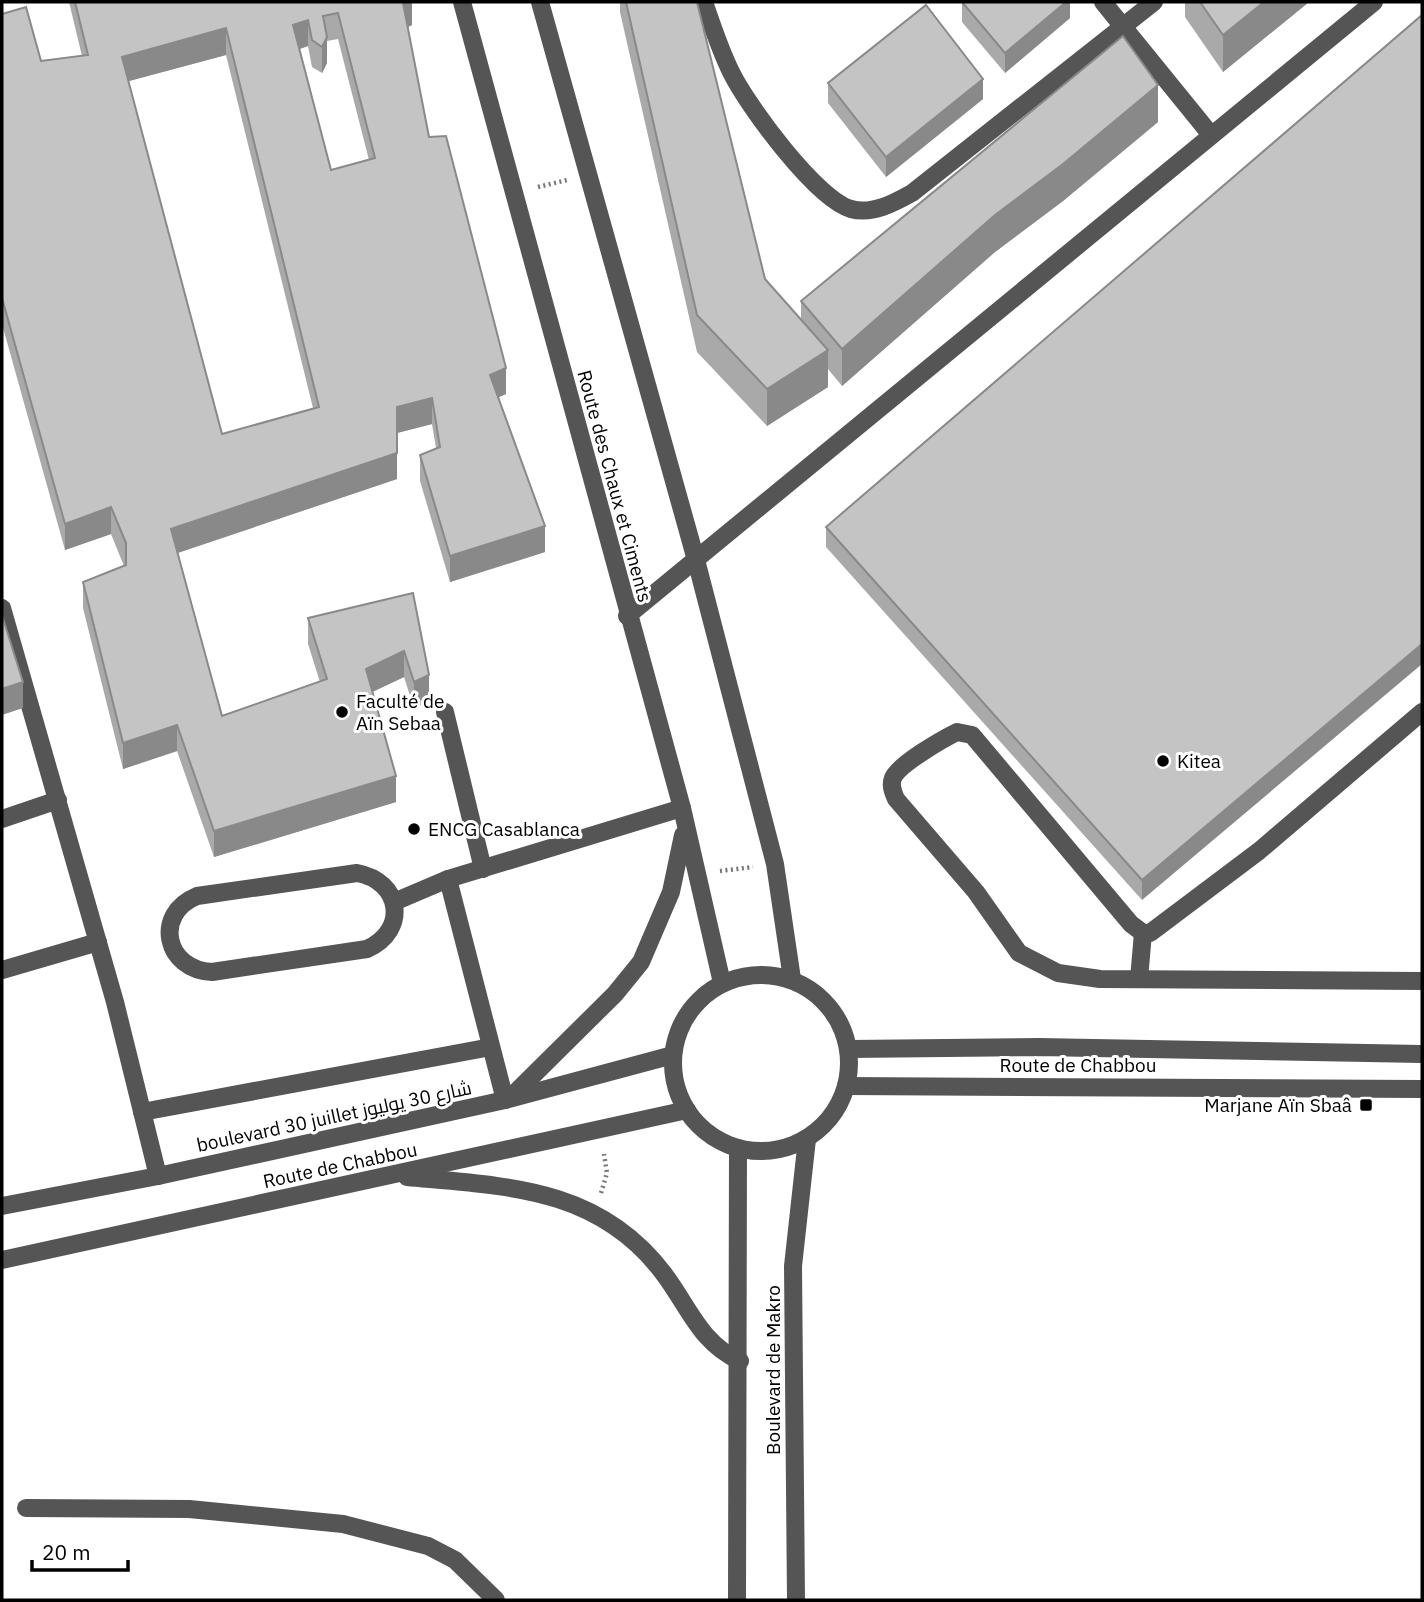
<svg xmlns="http://www.w3.org/2000/svg" width="1424" height="1602" viewBox="0 0 1424 1602" font-family="'IBM Plex Sans',Cairo,sans-serif">
  <rect width="100%" height="100%" fill="#fff"/>
  <g fill="none" stroke-linecap="round" stroke-linejoin="round">
    <g stroke="#777" stroke-width="4.5" stroke-dasharray="2 3.5" stroke-linecap="butt">
      <polyline points="538,187 567,180"/>
      <polyline points="720,871 753,867"/>
      <polyline points="601,1193 607,1173 604,1154"/>
    </g>
    <g stroke="#555" stroke-width="18">
      <polyline points="462,2 682,808 722,983"/>
      <polyline points="540,2 696,560 775,864 792,979"/>
      <path d="M 704,2 C 712,25 720,50 731,72 C 747,105 816,199 851,209 C 872,215 894,203 912,193 L 1154,2"/>
      <polyline points="1103,2 1211,135"/>
      <polyline points="2,608 115,1002 158,1176"/>
      <polyline points="627,616 1374,2"/>
      <polyline points="445,712 483,869"/>
      <path d="M 1422,712 L 1259,851 L 1150,933 L 1143,933 L 1131,924 L 972,735 L 957,732 C 943,739 899,764 893,778 C 890,785 893,792 896,799 L 976,892 L 1019,953 L 1058,973 L 1100,979 L 1422,981"/>
      <polyline points="2,819 58,800"/>
      <path d="M 357,873 C 401,881 409,930 367,949 L 212,972 C 165,970 153,914 197,896 Z"/>
      <polyline points="448,879 505,1100"/>
      <polyline points="394,902 448,879 682,808"/>
      <polyline points="2,970 98,942"/>
      <circle cx="761" cy="1063" r="88"/>
      <polyline points="1139,979 1143,933"/>
      <polyline points="849,1049 1039,1047 1422,1054"/>
      <polyline points="846,1086 1422,1089"/>
      <polyline points="511,1097 615,994 641,962 671,892 683,835"/>
      <polyline points="142,1112 491,1047"/>
      <path d="M 407,1177 C 506,1186 599,1187 664,1274 C 689,1307 700,1343 740,1361"/>
      <polyline points="2,1206 158,1176 505,1100 673,1055"/>
      <polyline points="2,1260 687,1110"/>
      <polyline points="26,1508 189,1509 343,1524 428,1546 455,1560 496,1600"/>
      <polyline points="737,1600 738,1148"/>
      <polyline points="796,1600 793,1266 807,1139"/>
    </g>
  </g>
  <g fill="#a9a9a9" fill-rule="evenodd">
    <path d="M 69,2 L 412,2 L 412,25 L 408,27 L 429,137 L 506,394 L 499,397 L 545,552 L 450,582 L 420,481 L 420,455 L 436,448 L 432,424 L 397,433 L 397,479 L 178,553 L 222,716 L 320,682 L 308,644 L 308,618 L 413,593 L 429,701 L 414,708 L 404,677 L 372,692 L 396,802 L 214,857 L 177,751 L 123,769 L 83,608 L 83,582 L 124,566 L 111,534 L 65,550 L 2,324 L 2,14 L 41,61 L 82,56 ZM 338,39 L 369,160 L 331,170 L 300,49 L 308,46 L 312,67 L 322,73 L 327,63 L 327,41 ZM 226,55 L 313,408 L 222,434 L 128,81 Z"/>
    <polygon points="620,2 697,2 765,279 801,320 801,301 1158,122 1063,201 995,252 842,386 828,369 828,387 767,426 697,352 620,12"/>
    <polygon points="962,2 1070,2 1070,18 1005,73 962,22"/>
    <polygon points="1185,2 1309,2 1223,72 1185,17"/>
    <polygon points="1422,15 1142,900 826,547 826,527"/>
    <polygon points="828,83 983,99 886,177 828,103"/>
  </g>
  <g fill="#898989">
    <polygon points="406,2 412,2 412,25 403,29 403,3"/>
    <polygon points="1066,2 1070,2 1070,18 1005,73 1005,53"/>
    <polygon points="1264,2 1309,2 1223,72 1223,35"/>
    <polygon points="308,20 308,46 293,51 293,25"/>
    <polygon points="226,28 226,55 122,83 122,57"/>
    <polygon points="327,37 327,63 322,73 322,47"/>
    <polygon points="983,79 983,99 886,177 886,157"/>
    <polygon points="1158,85 1158,122 1063,201 995,252 842,386 842,349 995,215"/>
    <polygon points="828,350 828,387 767,426 767,389"/>
    <polygon points="506,368 506,394 490,401 490,375"/>
    <polygon points="432,398 432,424 397,433 397,479 171,555 171,529 397,407"/>
    <polygon points="111,507 111,534 65,550 65,524"/>
    <polygon points="545,526 545,552 450,582 450,556"/>
    <polygon points="1422,644 1422,664 1142,900 1142,880"/>
    <polygon points="404,651 404,677 366,695 366,669"/>
    <polygon points="429,675 429,701 414,708 414,682"/>
    <polygon points="23,682 23,708 2,715 2,689"/>
    <polygon points="177,725 177,751 123,769 123,743"/>
    <polygon points="396,776 396,802 214,857 214,831"/>
  </g>
  <g fill="#c4c4c4" stroke="#898989" stroke-width="2" fill-rule="evenodd">
    <path d="M 75,2 L 406,2 L 403,3 L 429,137 L 446,136 L 506,368 L 490,375 L 545,526 L 450,556 L 420,455 L 440,447 L 432,398 L 397,407 L 397,453 L 171,529 L 222,716 L 327,679 L 308,618 L 413,593 L 429,675 L 414,682 L 404,651 L 366,669 L 396,776 L 214,831 L 177,725 L 123,743 L 83,582 L 126,565 L 126,543 L 111,507 L 65,524 L 2,298 L 2,14 L 26,7 L 41,61 L 88,55 ZM 338,13 L 375,158 L 331,170 L 293,25 L 308,20 L 312,40 L 322,47 L 327,37 L 323,16 ZM 226,28 L 319,407 L 222,434 L 122,57 Z"/>
    <polygon points="626,2 697,2 765,279 828,350 767,389 697,315"/>
    <polygon points="962,2 1066,2 1005,53"/>
    <polygon points="1200,2 1264,2 1223,35"/>
    <polygon points="926,5 983,79 886,157 828,83"/>
    <polygon points="1422,15 1422,644 1142,880 826,527"/>
    <polygon points="1123,36 1158,85 1063,164 995,215 842,349 801,301"/>
    <polygon points="2,615 23,682 2,689"/>
  </g>
  <g fill="#000" stroke="#fff" stroke-width="2.5">
    <circle cx="342" cy="712" r="7"/>
    <circle cx="1163" cy="761" r="7"/>
    <circle cx="414" cy="829" r="7"/>
    <rect x="1359" y="1098" width="14" height="14" rx="3.5"/>
  </g>
  <g text-anchor="middle" stroke-width="6" stroke-linejoin="round" paint-order="stroke">
    <g font-size="19" fill="#000" stroke="#fff">
      <text transform="translate(615 486) rotate(75)" y="7">Route des Chaux et Ciments</text>
      <text x="1078" y="1072">Route de Chabbou</text>
      <text transform="translate(334 1116) rotate(-12)" y="7">boulevard 30 juillet شارع 30 يوليوز</text>
      <text transform="translate(340 1165) rotate(-12)" y="7">Route de Chabbou</text>
      <text transform="translate(773 1370) rotate(-90)" y="7">Boulevard de Makro</text>
    </g>
    <g font-size="19" fill="#000" stroke="#fff" text-anchor="start">
      <text x="356" y="708">Faculté de<tspan x="356" dy="22">Aïn Sebaa</tspan></text>
      <text x="1177" y="768">Kitea</text>
      <text x="428" y="836">ENCG Casablanca</text>
      <text x="1352" y="1112" text-anchor="end">Marjane Aïn Sbaâ</text>
    </g>
  </g>
  <rect width="1424" height="1602" fill="none" stroke="#000000" stroke-width="7"/>
  <path d="M32 1560v10h96v-10" fill="none" stroke="#000000" stroke-width="3.5"/>
  <text x="42" y="1560" font-size="21" fill="#000000" stroke="#ffffff" stroke-width="5" paint-order="stroke">20 m</text>
</svg>
